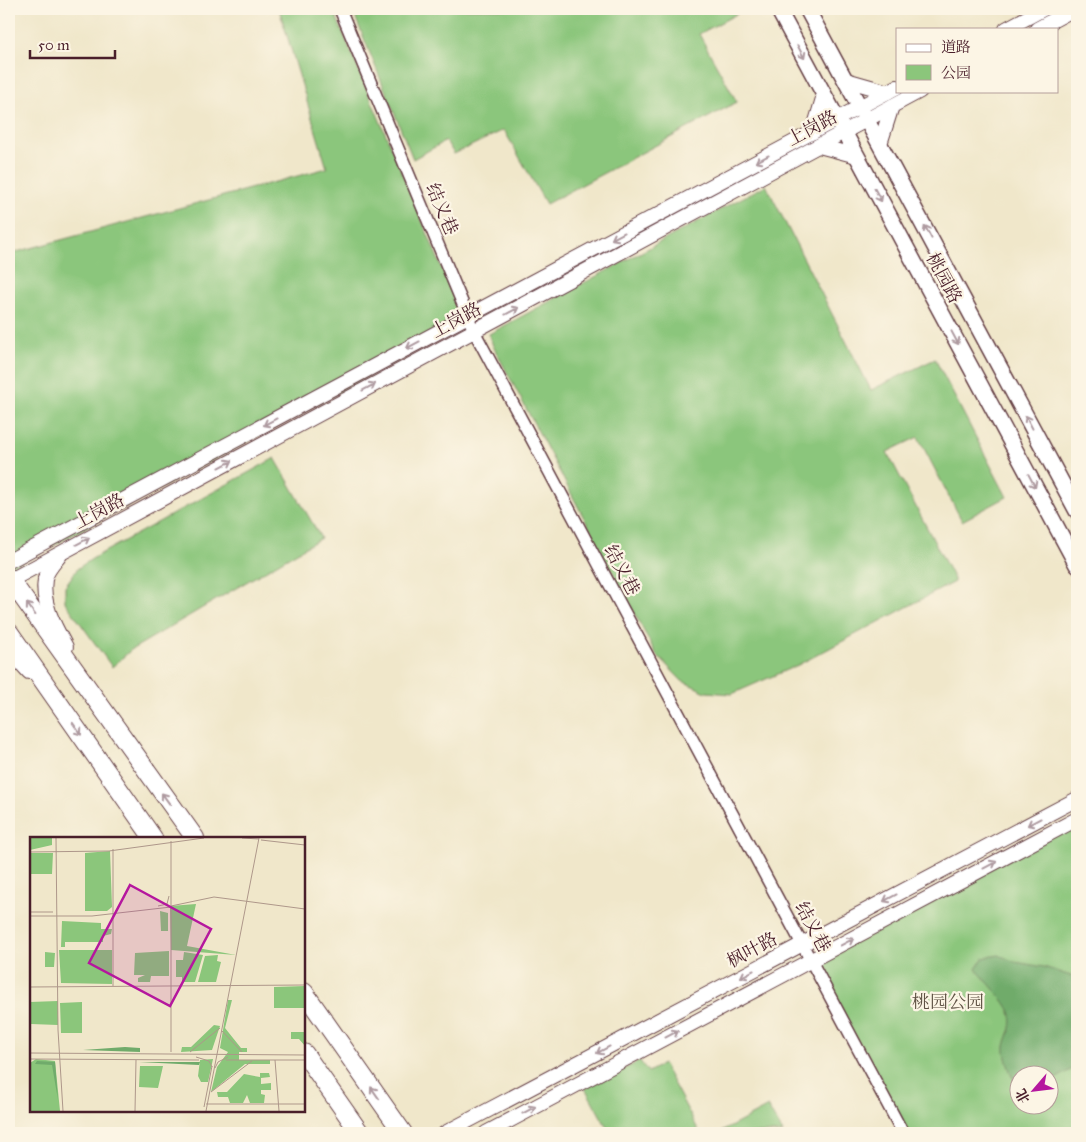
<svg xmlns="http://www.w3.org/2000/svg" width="1086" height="1142" viewBox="0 0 1086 1142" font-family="'IM FELL Great Primer','Noto Serif SC',serif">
  <rect width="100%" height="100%" fill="#fcf5e5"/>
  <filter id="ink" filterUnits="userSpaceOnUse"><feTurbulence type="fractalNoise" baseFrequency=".02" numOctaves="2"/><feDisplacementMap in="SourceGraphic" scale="10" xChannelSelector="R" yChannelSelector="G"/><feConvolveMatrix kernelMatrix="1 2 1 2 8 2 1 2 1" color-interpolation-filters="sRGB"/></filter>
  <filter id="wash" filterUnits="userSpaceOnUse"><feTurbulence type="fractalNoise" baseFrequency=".0096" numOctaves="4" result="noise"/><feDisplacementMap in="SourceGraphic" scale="20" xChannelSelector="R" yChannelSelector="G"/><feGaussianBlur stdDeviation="1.12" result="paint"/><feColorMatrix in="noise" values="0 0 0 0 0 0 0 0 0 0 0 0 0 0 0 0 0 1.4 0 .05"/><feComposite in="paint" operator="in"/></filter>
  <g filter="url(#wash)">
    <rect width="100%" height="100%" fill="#f0e7ca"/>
    <g fill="#8bc67b" stroke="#6a7253" fill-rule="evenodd">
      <polygon points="279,9 333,9 466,325 9,569 9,254 327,168"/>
      <polygon points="352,9 746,9 699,34 737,102 546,204 504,130 454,154 446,141 413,159"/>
      <polygon points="766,185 871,390 935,359 1007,497 962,521 918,437 887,452 954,579 954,582 798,665 732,694 706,692 682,681 656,654 493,346 489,334"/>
      <polygon points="275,458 321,538 131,650 112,667 65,602 65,586 78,568 95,557"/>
      <path d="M 1077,819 L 1077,1133 L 903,1133 L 811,961 ZM 1018,1074 L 1048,1074 L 1048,1104 L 1018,1104 Z"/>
      <polygon points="640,1061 648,1072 663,1064 700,1133 610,1133 585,1088"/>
      <polygon points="768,1107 783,1133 719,1133"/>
    </g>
    <path fill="#70ab6b" stroke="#5d654b" d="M 999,955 L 1015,962 L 1044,967 L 1074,977 L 1077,979 L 1077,1069 L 1072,1069 L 1049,1083 L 1048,1074 L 1018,1074 L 1018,1086 C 1012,1080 1003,1054 1005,1046 C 1008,1032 1015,1027 1010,1012 C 1006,1001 985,980 976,969 L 983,958 Z"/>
  </g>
  <g filter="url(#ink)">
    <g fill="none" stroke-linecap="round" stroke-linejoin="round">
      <g stroke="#633d43" stroke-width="14">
        <polyline id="minor" points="340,9 474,331 903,1133"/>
      </g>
      <g stroke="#633d43" stroke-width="16">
        <g id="tertiary">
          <polyline points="1006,29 1043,9"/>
          <polyline points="1037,29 1074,9"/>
          <polyline points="846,80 888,92"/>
          <polyline points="813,132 824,95"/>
          <polyline points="880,144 892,106"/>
          <polyline points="819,146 857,156"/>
          <path d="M 60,555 C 55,562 46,571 45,579 C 41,603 55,627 66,647"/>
          <polyline points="9,561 897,87"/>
          <polyline points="9,581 920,91"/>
          <polyline points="9,650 29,672"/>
          <polyline points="445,1133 1077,799"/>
          <polyline points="486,1133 1077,819"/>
        </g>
      </g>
      <g stroke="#633d43" stroke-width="18">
        <g id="secondary">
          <polyline points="778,9 1077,565"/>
          <polyline points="807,9 1077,511"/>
        </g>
      </g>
      <g stroke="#633d43" stroke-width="20">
        <g id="primary">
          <polyline points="9,578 195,838"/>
          <polyline points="9,632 153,838"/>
          <polyline points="304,992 403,1133"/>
          <polyline points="304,1053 360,1133"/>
        </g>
      </g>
      <use href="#minor" stroke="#fff" stroke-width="11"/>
      <use href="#tertiary" stroke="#fff" stroke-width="14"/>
      <use href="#secondary" stroke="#fff" stroke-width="15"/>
      <use href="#primary" stroke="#fff" stroke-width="18"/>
    </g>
    <defs><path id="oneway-shaft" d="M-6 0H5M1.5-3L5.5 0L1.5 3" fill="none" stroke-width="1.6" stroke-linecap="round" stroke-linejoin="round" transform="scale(1.25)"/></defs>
    <g stroke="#ae9aa0">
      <use href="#oneway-shaft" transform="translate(801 52) rotate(62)"/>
      <use href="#oneway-shaft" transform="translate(762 159) rotate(152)"/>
      <use href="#oneway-shaft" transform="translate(878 195) rotate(62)"/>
      <use href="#oneway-shaft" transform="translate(928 232) rotate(-118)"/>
      <use href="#oneway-shaft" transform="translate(618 236) rotate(152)"/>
      <use href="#oneway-shaft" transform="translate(512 311) rotate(-28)"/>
      <use href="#oneway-shaft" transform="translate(955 338) rotate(62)"/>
      <use href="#oneway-shaft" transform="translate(413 345) rotate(152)"/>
      <use href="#oneway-shaft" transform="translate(369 387) rotate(-28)"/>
      <use href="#oneway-shaft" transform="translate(270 422) rotate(152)"/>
      <use href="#oneway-shaft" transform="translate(1029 422) rotate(-118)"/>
      <use href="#oneway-shaft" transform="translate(226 464) rotate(-28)"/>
      <use href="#oneway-shaft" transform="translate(1032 481) rotate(62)"/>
      <use href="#oneway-shaft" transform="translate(83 541) rotate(-28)"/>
      <use href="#oneway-shaft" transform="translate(31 609) rotate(-126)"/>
      <use href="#oneway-shaft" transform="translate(77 729) rotate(55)"/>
      <use href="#oneway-shaft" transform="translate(166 799) rotate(-126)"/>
      <use href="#oneway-shaft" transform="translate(1034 822) rotate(152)"/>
      <use href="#oneway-shaft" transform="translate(990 865) rotate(-28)"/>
      <use href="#oneway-shaft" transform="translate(890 898) rotate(152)"/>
      <use href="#oneway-shaft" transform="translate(847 942) rotate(-28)"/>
      <use href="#oneway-shaft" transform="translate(747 974) rotate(152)"/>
      <use href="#oneway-shaft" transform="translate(672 1034) rotate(-28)"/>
      <use href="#oneway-shaft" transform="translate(603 1050) rotate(152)"/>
      <use href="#oneway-shaft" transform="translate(375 1093) rotate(-125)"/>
      <use href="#oneway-shaft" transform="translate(529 1110) rotate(-28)"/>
    </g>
  </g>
  <g text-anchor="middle" stroke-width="4.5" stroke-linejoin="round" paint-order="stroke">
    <g font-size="18" fill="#4a1f2b" stroke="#fcf5e5">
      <text transform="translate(812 128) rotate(-28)" y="6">上岗路</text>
      <text transform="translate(442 209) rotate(67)" y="6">结义巷</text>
      <text transform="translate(944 278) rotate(62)" y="6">桃园路</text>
      <text transform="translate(456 320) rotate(-28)" y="6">上岗路</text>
      <text transform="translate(99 511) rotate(-28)" y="6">上岗路</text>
      <text transform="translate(622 570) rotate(62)" y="6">结义巷</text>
      <text transform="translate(813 927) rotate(62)" y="6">结义巷</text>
      <text transform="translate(752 950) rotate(-28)" y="6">枫叶路</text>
    </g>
    <g font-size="18" fill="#5e5143" stroke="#fcf5e5">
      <text x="948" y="1008">桃园公园</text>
    </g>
  </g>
  <g transform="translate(30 837)">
    <rect width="275" height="275" fill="#f0e7ca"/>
    <path d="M 0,1 L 22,1 L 22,8 L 0,13 ZM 80,14 L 82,70 L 77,74 L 55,74 L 55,16 ZM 0,16 L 23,16 L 22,37 L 1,37 L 1,53 ZM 166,67 L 157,109 L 206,118 L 141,113 L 140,69 ZM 130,74 L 138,76 L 138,94 L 131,94 ZM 32,84 L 71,86 L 71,92 L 82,92 L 81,97 L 73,99 L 73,105 L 35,105 L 35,110 L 31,110 ZM 29,113 L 82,113 L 82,147 L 31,146 ZM 139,114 L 139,139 L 121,139 L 120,145 L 108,145 L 108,141 L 115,138 L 104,138 L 105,116 ZM 15,115 L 25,116 L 24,130 L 15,130 ZM 154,115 L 173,118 L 165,145 L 152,145 L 152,140 L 146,140 L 146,123 L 153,123 ZM 188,118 L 187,124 L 191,125 L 186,145 L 168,145 L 175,119 ZM 275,149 L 275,171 L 244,171 L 244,150 ZM 198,163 L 202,163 L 195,191 L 211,211 L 217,211 L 217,215 L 209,215 L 209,223 L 240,223 L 240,227 L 215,227 L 181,255 L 187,230 L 198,215 L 190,211 ZM 28,164 L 28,188 L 1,187 L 0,165 ZM 52,165 L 52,196 L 31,196 L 30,166 ZM 184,188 L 190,189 L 182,213 L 151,215 L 152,210 L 161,210 ZM 261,195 L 275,195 L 275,209 L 269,202 L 261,202 ZM 6,222 L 25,224 L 30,274 L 0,274 L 0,226 ZM 183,222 L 178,245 L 171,245 L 168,239 L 170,223 ZM 110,229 L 133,229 L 128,251 L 109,250 ZM 230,236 L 239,236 L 240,240 L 231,241 L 231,247 L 241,246 L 241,253 L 231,253 L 231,257 L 235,258 L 234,266 L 220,266 L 217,258 L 213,266 L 200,266 L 198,260 L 188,260 L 187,255 L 197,255 L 214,237 L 230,240 Z" fill="#8bc67b"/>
    <path d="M 95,210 L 110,211 L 110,215 L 53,213 ZM 7,224 L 25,225 L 28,263 L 22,228 L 5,227 ZM 109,225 L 170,225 L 169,228 Z" fill="#70ab6b"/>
    <path fill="none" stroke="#ae978a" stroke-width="1" d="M 26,1 L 28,193 L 33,274M 212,1 L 229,2M 231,3 L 275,8M 141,4 L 141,215M 83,12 L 83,149M 0,15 L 79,14 L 174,1M 128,69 L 137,67 L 139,59M 141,69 L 184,60 L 275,72M 0,75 L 23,75M 0,79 L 62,79 L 141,70M 0,150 L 275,148M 192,194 L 212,215M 160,215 L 190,191M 0,216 L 275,218M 166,220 L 179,224 L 182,230M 0,222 L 169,223M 196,223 L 275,223M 245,223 L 249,274M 185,231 L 188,225 L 198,220M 181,255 L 222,224M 176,267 L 275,267M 174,270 L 182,229M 105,274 L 106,223M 176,274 L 229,1"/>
    <path fill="#b5179e" fill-opacity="0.15" stroke="#b5179e" stroke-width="2.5" d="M 100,48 L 181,92 L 140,169 L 59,126 Z"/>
    <rect width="275" height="275" fill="none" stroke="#4a1f2b" stroke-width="2.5"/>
  </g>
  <rect width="1086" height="1142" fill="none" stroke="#fcf5e5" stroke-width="30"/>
  <rect x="896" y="28" width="162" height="65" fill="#fcf5e5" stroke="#b59f9b"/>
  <rect x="906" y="44" width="25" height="8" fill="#ffffff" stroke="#b59f9b"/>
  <text x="941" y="52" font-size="15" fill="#4a1f2b">道路</text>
  <rect x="906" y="65" width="25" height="15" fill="#8bc67b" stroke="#b59f9b"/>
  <text x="941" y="78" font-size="15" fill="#4a1f2b">公园</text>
  <g transform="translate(1034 1090) rotate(242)"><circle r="24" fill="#fcf5e5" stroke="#b59f9b"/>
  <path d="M0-4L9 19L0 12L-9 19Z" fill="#b5179e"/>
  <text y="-8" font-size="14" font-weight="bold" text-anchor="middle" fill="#4a1f2b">北</text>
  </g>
  <path d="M30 50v8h85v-8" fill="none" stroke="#4a1f2b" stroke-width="2.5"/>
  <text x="38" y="50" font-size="15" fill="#4a1f2b" stroke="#fcf5e5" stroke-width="4" paint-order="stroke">50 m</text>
</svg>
